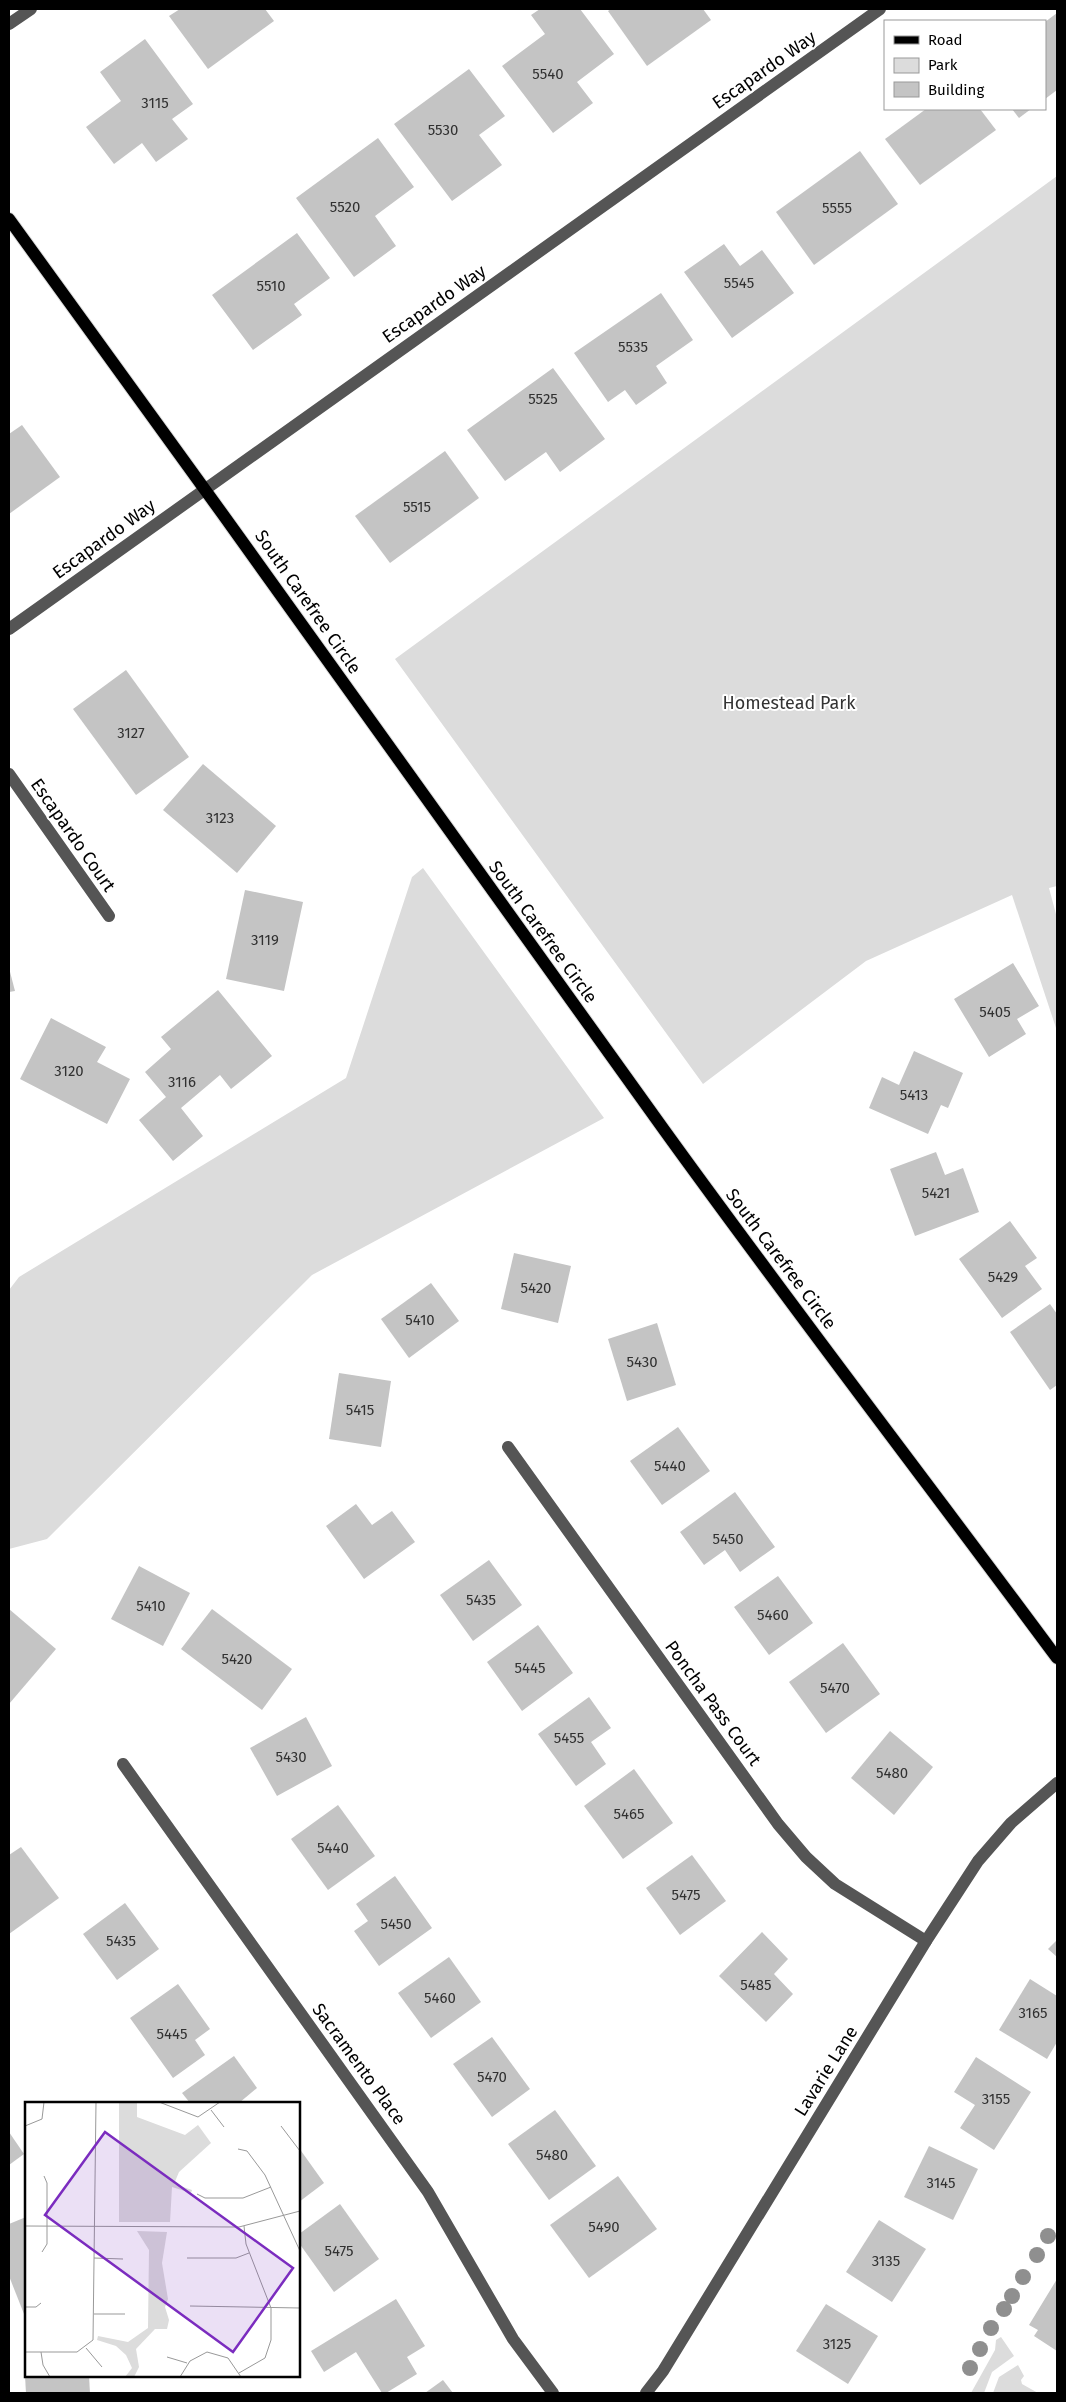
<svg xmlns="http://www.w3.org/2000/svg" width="1066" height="2402" viewBox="0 0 1066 2402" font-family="'Fira Sans',sans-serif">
  <rect width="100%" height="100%" fill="#fff"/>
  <g fill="#dcdcdc">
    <polygon points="1057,176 1057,886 1049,888 1057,918 1057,1031 1012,895 866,961 703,1084 395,659"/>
    <polygon points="423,868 604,1118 312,1275 47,1539 9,1549 9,1290 19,1277 346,1078 412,877"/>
    <polygon points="1001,2337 1014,2356 992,2372 984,2393 971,2393 995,2350 996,2340"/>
    <polygon points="1018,2365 1024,2376 1021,2380 1022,2384 1038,2393 993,2393 999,2377"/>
  </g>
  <g fill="#c4c4c4">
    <polygon points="180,9 265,9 274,21 208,69 169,16"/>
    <polygon points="540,9 580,9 614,54 577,82 593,103 553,133 502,66 545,34 531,15"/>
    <polygon points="611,9 703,9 711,20 647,66 608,11"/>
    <polygon points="1057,13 1057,90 1045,99 1045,22"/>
    <polygon points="145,39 193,104 172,119 188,139 156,162 142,143 114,164 86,127 121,101 100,72"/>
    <polygon points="469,69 505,116 479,135 502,165 452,201 394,124"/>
    <polygon points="926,109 980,109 996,130 920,185 885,139"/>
    <polygon points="1012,109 1031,109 1019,118"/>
    <polygon points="378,138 414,187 375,216 396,246 354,277 296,198"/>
    <polygon points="860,151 898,204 814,265 776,212"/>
    <polygon points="297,233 330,278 294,304 302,315 253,350 212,295"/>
    <polygon points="724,244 740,266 762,250 794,293 732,338 684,272"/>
    <polygon points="661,293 693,340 656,366 667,383 636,405 625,390 608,402 574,353"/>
    <polygon points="553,368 605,439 560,472 546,452 505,481 467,430"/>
    <polygon points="22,425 60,477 9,514 9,434"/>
    <polygon points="445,451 479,498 390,563 355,516"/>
    <polygon points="126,670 189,757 136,795 73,709"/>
    <polygon points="203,764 276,826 237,873 163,810"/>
    <polygon points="245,890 303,902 284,991 226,979"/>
    <polygon points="1013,963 1039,1006 1017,1019 1026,1034 989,1057 954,999"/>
    <polygon points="9,968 15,991 9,992"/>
    <polygon points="218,990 272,1056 231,1089 220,1075 181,1108 203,1136 173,1161 139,1120 166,1097 145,1072 171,1049 161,1037"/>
    <polygon points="51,1018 106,1047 97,1062 130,1079 107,1124 20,1079"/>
    <polygon points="914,1051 963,1073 948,1108 941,1105 928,1134 869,1108 882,1077 899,1085"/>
    <polygon points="936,1152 945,1175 963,1168 979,1212 915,1236 890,1169"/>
    <polygon points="1010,1221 1037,1258 1025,1266 1042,1289 1002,1318 959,1259"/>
    <polygon points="514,1253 571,1266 558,1323 501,1309"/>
    <polygon points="431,1283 459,1321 409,1358 381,1319"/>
    <polygon points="1050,1304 1057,1314 1057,1385 1050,1390 1010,1332"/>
    <polygon points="657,1323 676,1385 627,1401 608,1339"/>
    <polygon points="339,1373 391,1381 381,1447 329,1439"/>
    <polygon points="678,1427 710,1471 662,1505 630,1461"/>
    <polygon points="735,1492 775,1547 740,1572 725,1550 704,1565 680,1532"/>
    <polygon points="356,1504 372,1525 392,1511 415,1542 364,1579 326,1526"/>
    <polygon points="489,1560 522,1605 473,1641 440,1595"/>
    <polygon points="139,1566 190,1593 163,1646 111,1619"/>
    <polygon points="778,1576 813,1623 769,1655 734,1607"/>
    <polygon points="9,1609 56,1649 9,1704"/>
    <polygon points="212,1609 292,1669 262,1710 181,1649"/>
    <polygon points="538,1625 573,1673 522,1711 487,1662"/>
    <polygon points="843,1643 880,1694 826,1733 789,1682"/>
    <polygon points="589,1697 611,1728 591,1742 606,1764 576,1786 538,1734"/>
    <polygon points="306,1717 332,1766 277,1796 250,1748"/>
    <polygon points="890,1731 933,1767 894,1815 851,1778"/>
    <polygon points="634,1769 673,1823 623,1859 584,1806"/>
    <polygon points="338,1805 375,1856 328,1890 291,1839"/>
    <polygon points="21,1847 59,1898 9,1934 9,1855"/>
    <polygon points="692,1855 726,1901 680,1935 646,1888"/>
    <polygon points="395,1876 432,1928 379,1966 354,1931 368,1921 356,1904"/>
    <polygon points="125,1903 159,1949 117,1980 83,1934"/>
    <polygon points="762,1932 788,1959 774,1974 793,1994 766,2022 719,1976"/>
    <polygon points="1057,1940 1057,1957 1048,1949"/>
    <polygon points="449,1957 481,2002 431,2038 398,1993"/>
    <polygon points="1030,1979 1057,1996 1057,2042 1047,2059 999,2030"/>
    <polygon points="178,1984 210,2029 195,2040 205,2055 173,2078 130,2018"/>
    <polygon points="492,2037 530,2089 492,2117 453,2064"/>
    <polygon points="234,2056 257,2088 239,2103 190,2103 182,2093"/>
    <polygon points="976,2057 1031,2092 994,2150 960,2128 975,2105 954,2092"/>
    <polygon points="555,2110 596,2166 549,2200 508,2144"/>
    <polygon points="9,2132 24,2154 9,2165"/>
    <polygon points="929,2146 978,2169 953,2220 904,2197"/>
    <polygon points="299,2148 324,2183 299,2202"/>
    <polygon points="618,2176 657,2229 589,2278 550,2225"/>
    <polygon points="340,2204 379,2259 334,2292 299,2243 299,2234"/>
    <polygon points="26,2217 26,2313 24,2314 9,2276 9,2224"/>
    <polygon points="879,2220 926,2249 892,2302 846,2272"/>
    <polygon points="1057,2279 1057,2351 1034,2336 1038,2330 1029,2325"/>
    <polygon points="396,2299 425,2346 407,2357 417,2374 386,2393 382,2393 356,2352 324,2372 311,2351"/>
    <polygon points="826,2304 878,2336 848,2384 796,2351"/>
    <polygon points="25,2376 89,2376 90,2393 26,2393"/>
    <polygon points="443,2380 453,2393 425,2393"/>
  </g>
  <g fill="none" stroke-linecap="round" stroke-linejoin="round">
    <g stroke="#dbdbdb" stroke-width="14">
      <path id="major" d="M 9,219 C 229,520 444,825 662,1127 C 791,1306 926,1481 1057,1658"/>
    </g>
    <g stroke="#555" stroke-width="12">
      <polyline points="9,24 31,9"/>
      <polyline points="9,629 880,9"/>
      <polyline points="9,774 109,916"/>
      <polyline points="508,1447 778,1824 806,1857 835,1884 926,1941"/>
      <polyline points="123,1764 428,2192 513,2339 553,2393"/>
      <polyline points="646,2393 663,2371 926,1941 978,1861 1011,1823 1057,1783"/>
    </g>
    <use href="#major" stroke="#000" stroke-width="12"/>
  </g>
  <g fill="#8f8f8f">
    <circle cx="1048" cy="2236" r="8"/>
    <circle cx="1037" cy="2255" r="8"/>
    <circle cx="1023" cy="2277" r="8"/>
    <circle cx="1012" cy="2296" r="8"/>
    <circle cx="1004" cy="2309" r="8"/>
    <circle cx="991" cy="2328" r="8"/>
    <circle cx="980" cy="2349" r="8"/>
    <circle cx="970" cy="2368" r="8"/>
  </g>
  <g text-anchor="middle" stroke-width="4" stroke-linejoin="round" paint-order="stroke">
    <g font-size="15" fill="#313131">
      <text x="548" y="79">5540</text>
      <text x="155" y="108">3115</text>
      <text x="443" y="135">5530</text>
      <text x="345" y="212">5520</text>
      <text x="837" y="213">5555</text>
      <text x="739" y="288">5545</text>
      <text x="271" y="291">5510</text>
      <text x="633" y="352">5535</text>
      <text x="543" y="404">5525</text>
      <text x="417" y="512">5515</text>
      <text x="131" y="738">3127</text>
      <text x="220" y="823">3123</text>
      <text x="265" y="945">3119</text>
      <text x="995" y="1017">5405</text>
      <text x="69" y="1076">3120</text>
      <text x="182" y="1087">3116</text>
      <text x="914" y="1100">5413</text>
      <text x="936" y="1198">5421</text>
      <text x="1003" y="1282">5429</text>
      <text x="536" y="1293">5420</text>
      <text x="420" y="1325">5410</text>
      <text x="642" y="1367">5430</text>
      <text x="360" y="1415">5415</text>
      <text x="670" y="1471">5440</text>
      <text x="728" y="1544">5450</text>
      <text x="481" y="1605">5435</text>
      <text x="151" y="1611">5410</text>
      <text x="773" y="1620">5460</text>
      <text x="237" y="1664">5420</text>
      <text x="530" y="1673">5445</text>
      <text x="835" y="1693">5470</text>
      <text x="569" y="1743">5455</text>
      <text x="291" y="1762">5430</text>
      <text x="892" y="1778">5480</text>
      <text x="629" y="1819">5465</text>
      <text x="333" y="1853">5440</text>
      <text x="686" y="1900">5475</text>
      <text x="396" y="1929">5450</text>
      <text x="121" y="1946">5435</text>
      <text x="756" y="1990">5485</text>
      <text x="440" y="2003">5460</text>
      <text x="1033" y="2018">3165</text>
      <text x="172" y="2039">5445</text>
      <text x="492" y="2082">5470</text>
      <text x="996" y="2104">3155</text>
      <text x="552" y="2160">5480</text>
      <text x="941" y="2188">3145</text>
      <text x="604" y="2232">5490</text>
      <text x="339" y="2256">5475</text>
      <text x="886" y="2266">3135</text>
      <text x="837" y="2349">3125</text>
    </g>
    <g font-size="18" fill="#000" stroke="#fff">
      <text transform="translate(764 70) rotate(-35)" y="6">Escapardo Way</text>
      <text transform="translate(434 304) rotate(-35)" y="6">Escapardo Way</text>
      <text transform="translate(104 539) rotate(-36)" y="6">Escapardo Way</text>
      <text transform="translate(308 602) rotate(55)" y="6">South Carefree Circle</text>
      <text transform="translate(73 835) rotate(55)" y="6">Escapardo Court</text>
      <text transform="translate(543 932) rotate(54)" y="6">South Carefree Circle</text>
      <text transform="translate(781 1259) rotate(53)" y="6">South Carefree Circle</text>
      <text transform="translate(713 1703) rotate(54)" y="6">Poncha Pass Court</text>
      <text transform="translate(359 2064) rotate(54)" y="6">Sacramento Place</text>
      <text transform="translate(826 2071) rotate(-58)" y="6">Lavarie Lane</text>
    </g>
    <g font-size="18" fill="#333" stroke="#fff">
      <text x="789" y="709">Homestead Park</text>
    </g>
  </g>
  <g transform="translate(25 2102)">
    <rect width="275" height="275" fill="#fff"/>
    <path d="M 94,0 L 112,0 L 112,15 L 160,33 L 173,23 L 186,41 L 154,70 L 149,82 L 167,88 L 166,91 L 147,85 L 145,120 L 94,120 ZM 112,129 L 142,130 L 137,161 L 143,197 L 140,205 L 144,218 L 142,227 L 130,227 L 111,247 L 114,265 L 109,275 L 100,275 L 107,266 L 101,253 L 91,244 L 72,238 L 73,234 L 103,240 L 123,226 L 124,148 Z" fill="#dcdcdc"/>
    <path fill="none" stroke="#999" stroke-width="1" d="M 134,0 L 173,15 L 195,0M 186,8 L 199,25M 0,24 L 17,17 L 19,0M 256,24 L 275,49M 213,47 L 222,49 L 240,73 L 275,149M 172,92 L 180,96 L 218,96 L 246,85M 0,124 L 214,125 L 275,109M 17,150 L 22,142 L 22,81 L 19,74M 69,156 L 98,157M 162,156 L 211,156 L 224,151M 165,204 L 275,206M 0,205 L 11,205 L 16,201M 69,212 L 100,212M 61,246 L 77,265M 0,250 L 52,250 L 68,238 L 71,0M 16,250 L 18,263 L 25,275M 142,255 L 162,261M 214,271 L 240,256 L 246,238 L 246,206 L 221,142 L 219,124M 155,275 L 165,259 L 182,250 L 203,256 L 216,275"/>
    <path fill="#7b2cbf" fill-opacity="0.15" stroke="#7b2cbf" stroke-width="2.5" d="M 80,30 L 268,166 L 208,250 L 20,113 Z"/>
    <rect width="275" height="275" fill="none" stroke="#000" stroke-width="2.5"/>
  </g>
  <rect width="1066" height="2402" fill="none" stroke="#000000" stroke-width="20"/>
  <rect x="884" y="20" width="162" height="90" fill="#ffffff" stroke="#999999"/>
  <rect x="894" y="36" width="25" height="8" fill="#000000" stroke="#999999"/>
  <text x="928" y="45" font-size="15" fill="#000000">Road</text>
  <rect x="894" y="58" width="25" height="15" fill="#dcdcdc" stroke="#999999"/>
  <text x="928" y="70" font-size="15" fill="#000000">Park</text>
  <rect x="894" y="82" width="25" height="15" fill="#c4c4c4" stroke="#999999"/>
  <text x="928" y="95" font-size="15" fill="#000000">Building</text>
</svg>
